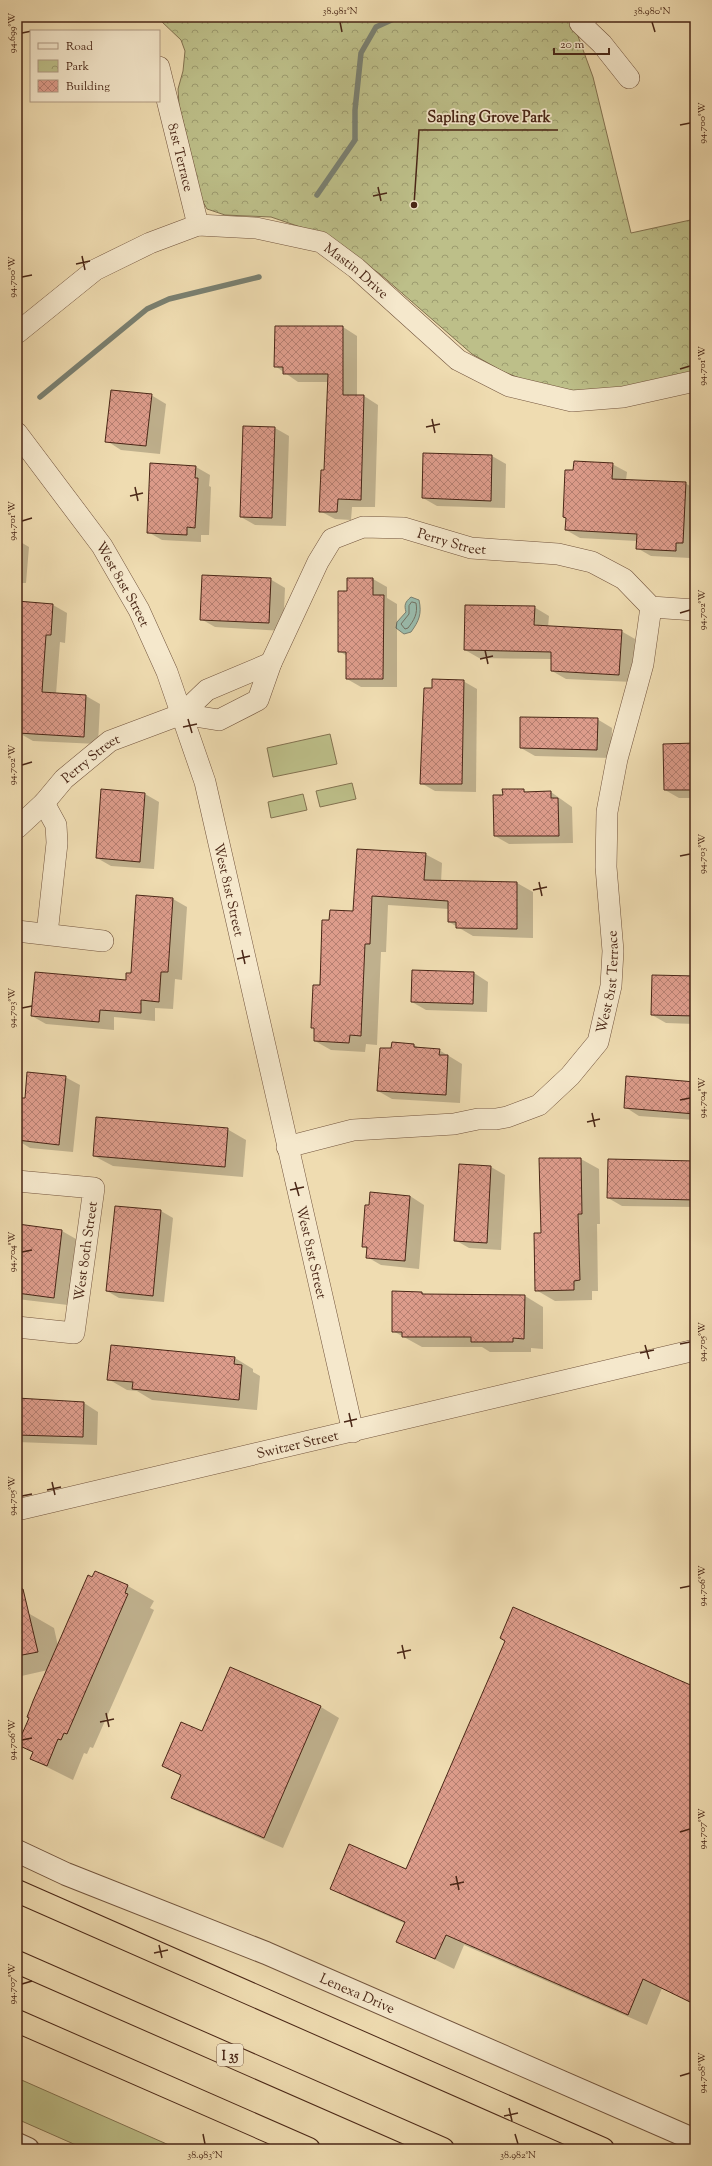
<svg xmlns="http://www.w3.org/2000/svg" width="712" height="2166" viewBox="0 0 712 2166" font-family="'Sorts Mill Goudy',serif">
  <defs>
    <pattern id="park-crowns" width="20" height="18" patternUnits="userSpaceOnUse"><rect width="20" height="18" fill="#bdbf89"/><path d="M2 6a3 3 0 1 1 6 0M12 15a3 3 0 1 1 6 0" fill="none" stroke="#9c9b6f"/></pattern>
    <pattern id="building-cross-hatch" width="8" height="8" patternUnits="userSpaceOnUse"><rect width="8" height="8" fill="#dd9c8b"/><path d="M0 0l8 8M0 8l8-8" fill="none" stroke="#b57f71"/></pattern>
  </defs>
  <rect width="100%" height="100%" fill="#efdcb1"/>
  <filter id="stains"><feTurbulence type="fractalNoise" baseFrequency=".005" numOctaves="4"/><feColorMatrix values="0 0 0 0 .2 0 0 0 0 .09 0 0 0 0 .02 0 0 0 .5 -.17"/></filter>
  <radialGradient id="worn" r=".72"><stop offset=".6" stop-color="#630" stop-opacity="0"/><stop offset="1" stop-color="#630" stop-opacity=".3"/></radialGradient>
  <g fill="#bdbf89" stroke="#837250">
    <polygon points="330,734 337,764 273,777 267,748"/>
    <polygon points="352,783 356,799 320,807 316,791"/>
    <polygon points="303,794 307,810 271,818 268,802"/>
    <polygon points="17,2078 178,2149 85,2149 17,2119"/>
  </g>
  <polygon fill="url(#park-crowns)" stroke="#837250" points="160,17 571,17 593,77 631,233 695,219 695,372 621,388 576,392 536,385 502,371 472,354 380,274 324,235 271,217 225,215 207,209 202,200 179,105 178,89 183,71 185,51 181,40 161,21"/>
  <path fill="#9abcad" stroke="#7a8071" d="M 411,597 L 419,600 C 422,614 419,621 411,632 L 404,634 L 396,628 L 397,622 L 406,612 C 404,605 405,602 411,597 Z"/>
  <g fill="#0003">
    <polygon points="276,327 343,327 357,336 357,396 364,396 378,405 375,507 352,507 351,520 335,519 320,511 325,471 328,382 298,382 275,366"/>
    <polygon points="151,395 166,404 160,454 121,450 107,441"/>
    <polygon points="275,428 289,436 286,526 255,525 241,517"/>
    <polygon points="424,454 492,456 506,464 505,508 437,506 423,498"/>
    <polygon points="612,464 627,472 626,480 685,483 695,489 695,550 690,550 690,558 651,556 637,548 637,541 580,538 566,530 567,519 564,517 574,471"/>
    <polygon points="196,467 210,475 209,486 211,487 209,535 201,535 201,542 162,540 148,532"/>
    <polygon points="17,540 29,547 26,583 17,583"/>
    <polygon points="270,579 285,588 283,631 215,627 201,619"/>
    <polygon points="348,579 373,579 387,587 387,598 397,604 397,687 361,687 347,679 347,656 339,651 348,593"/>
    <polygon points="17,602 53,605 67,613 65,643 60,642 56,694 86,696 100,704 98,744 33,741 19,733 22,674 17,671"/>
    <polygon points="534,607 549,616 548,627 621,631 635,639 633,682 566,679 552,671 552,659 479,658 465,650"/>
    <polygon points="695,663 695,704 694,704"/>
    <polygon points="463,681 477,689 476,792 435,791 421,783 433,689"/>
    <polygon points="597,719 612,728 611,758 535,756 521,748"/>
    <polygon points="695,744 695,798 679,798 665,790"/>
    <polygon points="523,790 528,793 551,792 572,807 573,843 509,844 495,836 504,796"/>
    <polygon points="145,794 159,802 154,869 111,866 97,858"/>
    <polygon points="358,850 425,854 442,863 441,882 517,883 533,892 533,938 473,936 449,922 449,909 388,905 386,952 381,952 377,1045 366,1044 365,1052 331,1050 315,1041 315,1028 312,1027 330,921 354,912"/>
    <polygon points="137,896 173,899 187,907 182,980 175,979 173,1009 155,1008 155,1021 114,1017 114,1030 46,1024 32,1016 127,981 132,974"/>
    <polygon points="413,971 474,973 488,982 487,1012 426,1010 412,1002"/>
    <polygon points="695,977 695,1024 666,1023 652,1015"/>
    <polygon points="414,1045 421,1049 439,1050 462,1064 460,1103 392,1099 378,1091 392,1049"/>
    <polygon points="65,1077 80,1085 73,1152 30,1148 17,1140 20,1099 25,1099"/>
    <polygon points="695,1083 695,1120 639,1116 625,1107"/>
    <polygon points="227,1129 246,1140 243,1177 113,1166 94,1156"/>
    <polygon points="581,1159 599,1169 600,1224 597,1224 598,1291 592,1291 592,1300 555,1301 536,1290 542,1234"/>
    <polygon points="695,1162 695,1207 622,1206 608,1198"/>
    <polygon points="460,1165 491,1167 505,1175 501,1250 469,1248 455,1240"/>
    <polygon points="410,1196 424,1205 419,1269 381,1265 367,1257 368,1249 363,1246"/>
    <polygon points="161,1211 173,1218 164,1302 119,1298 107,1291"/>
    <polygon points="19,1225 62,1231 76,1239 68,1305 17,1299"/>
    <polygon points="422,1293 426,1295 525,1296 543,1307 543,1349 531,1348 531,1352 490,1352 482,1347 422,1347 393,1331"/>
    <polygon points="235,1358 253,1369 253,1372 260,1376 257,1410 152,1400 137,1391 127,1390 108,1379"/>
    <polygon points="17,1399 84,1403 98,1412 97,1445 17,1442"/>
    <polygon points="95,1572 128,1586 154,1601 150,1608 154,1610 93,1748 90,1747 87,1754 84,1753 73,1780 31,1759 34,1753 21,1746 48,1670 17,1677 17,1612 28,1613 54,1628 58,1646"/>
    <polygon points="231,1668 321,1707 339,1718 283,1848 191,1808 172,1797 181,1776 163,1766 203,1733"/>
    <polygon points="695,1688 695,2004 662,1988 647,2025 464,1945 454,1969 397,1941 406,1924 350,1899 331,1888 406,1870"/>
  </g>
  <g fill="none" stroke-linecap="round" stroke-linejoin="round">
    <path stroke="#727162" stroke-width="1" d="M 412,602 L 416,603 C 418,614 414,620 408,628 L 405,629 L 401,624 L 409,614 L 409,606 Z"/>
    <g stroke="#7a8071" stroke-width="5.5">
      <polyline points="317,195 355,140 355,110 361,53 376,27 398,17"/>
      <polyline points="40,397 147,309 169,299 259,277"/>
    </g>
  </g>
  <g fill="url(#building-cross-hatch)" stroke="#492616">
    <polygon points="275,326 343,326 343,395 364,395 361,500 338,499 337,512 319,512 321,470 324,470 328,374 283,374 283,367 274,367"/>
    <polygon points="111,390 152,394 146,446 105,442"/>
    <polygon points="243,426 275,427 272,518 240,517"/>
    <polygon points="423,453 492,455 491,501 422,498"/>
    <polygon points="574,461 613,463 612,479 686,482 683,543 676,543 676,551 636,549 637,534 565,530 566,518 563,517 565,470 573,470"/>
    <polygon points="150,463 196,466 195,478 198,478 195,528 187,527 187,535 147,533"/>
    <polygon points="202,575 271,578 269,623 200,620"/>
    <polygon points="347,578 373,578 373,595 384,595 383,679 346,679 346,652 338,652 338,591 347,591"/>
    <polygon points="17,601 53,604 51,635 46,635 42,692 86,695 84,737 18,733 22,667 17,667"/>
    <polygon points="465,605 535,606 534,625 622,630 619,675 551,671 551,652 464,650"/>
    <polygon points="432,679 464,680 462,784 420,784 424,688 432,688"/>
    <polygon points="520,717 598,718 597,750 520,748"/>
    <polygon points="695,743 695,790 664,790 663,744"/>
    <polygon points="101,789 145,793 140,862 96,858"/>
    <polygon points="502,789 524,789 524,792 551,791 551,798 558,798 559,836 494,836 493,795 503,795"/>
    <polygon points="357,849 426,853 424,880 517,882 517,929 456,928 456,922 448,922 448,901 372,896 370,944 365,944 361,1036 350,1035 349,1043 314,1041 314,1028 311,1028 313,985 320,985 322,920 329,920 330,910 353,911"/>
    <polygon points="136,895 173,898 168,972 161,972 159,1002 141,1000 141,1013 100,1010 99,1022 31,1016 35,972 126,980 126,973 131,973"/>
    <polygon points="412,970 474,972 473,1004 411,1002"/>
    <polygon points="652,975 695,976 695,1016 651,1015"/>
    <polygon points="392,1042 414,1044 414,1047 440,1049 439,1055 448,1055 446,1095 377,1091 380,1048 391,1048"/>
    <polygon points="27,1072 66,1076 59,1145 17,1140 19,1098 25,1098"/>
    <polygon points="626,1076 695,1082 695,1114 624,1108"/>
    <polygon points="96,1117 228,1128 225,1167 93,1156"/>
    <polygon points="539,1158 581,1158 582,1214 578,1214 580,1280 574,1281 574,1290 535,1291 534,1233 541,1233"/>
    <polygon points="608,1159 695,1161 695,1200 607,1198"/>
    <polygon points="459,1164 491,1166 487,1243 454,1241"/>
    <polygon points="370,1192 410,1196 405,1261 366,1258 367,1247 362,1247 365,1205 369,1205"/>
    <polygon points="115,1206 161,1210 153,1296 106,1291"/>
    <polygon points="18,1224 62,1230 54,1298 17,1293"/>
    <polygon points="392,1291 422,1292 422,1294 525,1295 524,1339 513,1338 513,1342 471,1342 471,1337 402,1337 402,1332 392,1332"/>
    <polygon points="111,1345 235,1357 234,1364 242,1365 239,1400 132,1389 133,1382 107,1380"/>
    <polygon points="17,1398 84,1402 83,1437 17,1435"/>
    <polygon points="95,1571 128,1585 125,1593 128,1594 67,1734 64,1733 61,1740 58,1739 47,1766 30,1759 33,1752 20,1746 22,1742 19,1741 29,1718 27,1717 33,1701 88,1575 92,1577"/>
    <polygon points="17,1589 23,1589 38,1652 17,1656"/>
    <polygon points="513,1607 695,1687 695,1991 690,2002 643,1979 628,2015 446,1935 435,1959 396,1942 405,1922 330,1889 349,1844 406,1869 505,1641 500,1638"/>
    <polygon points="230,1667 321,1706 264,1838 171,1798 181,1775 162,1766 181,1722 202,1731"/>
  </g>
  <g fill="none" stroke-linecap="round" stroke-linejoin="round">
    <g stroke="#72543d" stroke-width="22">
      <g id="minor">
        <polyline points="587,17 580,23 602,44 629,78"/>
        <path id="s1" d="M 159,67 L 198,225"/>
        <path id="s2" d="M 17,333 L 95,270 L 150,243 L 198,225 L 256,228 L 321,242 L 356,268 L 458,360 L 509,386 L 572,401 L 623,397 L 695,381"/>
        <path id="s3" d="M 17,433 L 102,546 L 139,610 L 167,672 L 205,782 L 353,1432"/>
        <path id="s4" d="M 182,714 L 219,720 L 258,700 L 271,663 L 318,562 L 332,539 L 363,527 L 404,528 L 471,548 L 558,554 L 592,562 L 624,579 L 651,607 L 695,610"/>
        <polyline points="44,803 56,825 57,843 47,934"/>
        <path id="s5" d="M 17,828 L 44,803 L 64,779 L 110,741 L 182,714 L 207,690 L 271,663"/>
        <polyline points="17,931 103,941"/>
        <path id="s6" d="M 287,1147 L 353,1130 L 454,1124 L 478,1119 L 496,1119 L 507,1117 L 539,1105 L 570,1076 L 598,1042 L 611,986 L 613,951 L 606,867 L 607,812 L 617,759 L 643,664 L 651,607"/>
        <polyline points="17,1181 94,1188 74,1333 17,1327"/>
        <path id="s7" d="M 17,1510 L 695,1350"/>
      </g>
    </g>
    <g stroke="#72543d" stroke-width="24">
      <g id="tertiary">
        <path id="s8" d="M 17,1851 L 66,1874 L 266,1953 L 695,2140"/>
        <polyline points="17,2144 28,2149"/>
      </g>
    </g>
    <g stroke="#492616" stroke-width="24">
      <g id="motorway">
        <polyline points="17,1891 603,2149"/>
        <polyline points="17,1962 443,2149"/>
        <polyline points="17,2021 309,2149"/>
      </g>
    </g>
    <use href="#minor" stroke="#f5e8cc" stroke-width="21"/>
    <use href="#tertiary" stroke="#f5e8cc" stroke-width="22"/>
    <use href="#motorway" stroke="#efdcb1" stroke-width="22"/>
  </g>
  <path fill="none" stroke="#492616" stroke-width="1.5" d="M 340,22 L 342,32M 652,22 L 655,32M 22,33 L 32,31M 680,125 L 690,123M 378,187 L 381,201M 373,196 L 387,193M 82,256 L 85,270M 76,264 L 90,261M 22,277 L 32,275M 680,369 L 690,366M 432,419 L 435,433M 426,427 L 440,424M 135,487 L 138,501M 130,496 L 143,493M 22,521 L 32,518M 680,613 L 690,610M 485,650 L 488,664M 480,659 L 493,656M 188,719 L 192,733M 183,727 L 197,724M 22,765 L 32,762M 680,856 L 690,854M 539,882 L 542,896M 533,890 L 547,887M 242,950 L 245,964M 237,959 L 250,956M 22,1008 L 32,1006M 680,1100 L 690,1098M 592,1113 L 595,1127M 587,1122 L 600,1119M 295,1182 L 299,1196M 290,1190 L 304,1187M 22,1252 L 32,1250M 680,1344 L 690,1342M 645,1345 L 649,1359M 640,1353 L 654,1350M 349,1413 L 352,1427M 344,1422 L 357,1419M 52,1482 L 55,1495M 47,1490 L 61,1487M 22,1496 L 32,1494M 680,1588 L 690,1586M 402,1645 L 405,1659M 397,1653 L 411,1650M 106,1713 L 109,1727M 100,1722 L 114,1719M 22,1740 L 32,1738M 680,1832 L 690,1829M 456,1876 L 459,1890M 450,1885 L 464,1882M 159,1945 L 162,1958M 154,1953 L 168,1950M 22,1984 L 32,1981M 680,2076 L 690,2073M 509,2108 L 512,2121M 504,2116 L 518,2113M 203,2134 L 205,2144M 515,2134 L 518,2144"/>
  <g text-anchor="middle" stroke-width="3.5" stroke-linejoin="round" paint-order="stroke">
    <rect fill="#f5e8cc" stroke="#7d604d" stroke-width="1" x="217" y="2044" width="26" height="22" rx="3"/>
    <g font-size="13" font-weight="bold" fill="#492616">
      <text x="230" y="2060">I 35</text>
    </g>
    <g font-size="14" fill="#492616" stroke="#f5e8cc">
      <text dy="5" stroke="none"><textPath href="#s1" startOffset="93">81st Terrace</textPath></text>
      <text dy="5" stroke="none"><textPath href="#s2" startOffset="383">Mastin Drive</textPath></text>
      <text dy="5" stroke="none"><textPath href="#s4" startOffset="383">Perry Street</textPath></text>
      <text dy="5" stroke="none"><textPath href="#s3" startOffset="185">West 81st Street</textPath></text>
      <text dy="5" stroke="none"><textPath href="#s5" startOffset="102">Perry Street</textPath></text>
      <text dy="5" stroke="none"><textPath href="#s3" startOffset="510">West 81st Street</textPath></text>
      <text dy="5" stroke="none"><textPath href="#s6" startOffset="405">West 81st Terrace</textPath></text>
      <text transform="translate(85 1251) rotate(-82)" y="5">West 80th Street</text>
      <text dy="5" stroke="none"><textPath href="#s3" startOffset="882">West 81st Street</textPath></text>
      <text dy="5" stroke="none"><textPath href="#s7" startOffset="288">Switzer Street</textPath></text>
      <text dy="5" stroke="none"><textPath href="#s8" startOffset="369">Lenexa Drive</textPath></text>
    </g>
  </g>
  <path fill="none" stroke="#492616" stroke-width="1.5" d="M414 205L419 130H558"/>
  <circle fill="#492616" stroke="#f5e8cc" stroke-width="1.5" cx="414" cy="205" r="4"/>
  <g font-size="15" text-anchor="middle" font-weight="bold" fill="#492616" stroke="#f5e8cc" stroke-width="3.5" stroke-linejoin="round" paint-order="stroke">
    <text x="489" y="122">Sapling Grove Park</text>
  </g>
  <rect width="712" height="2166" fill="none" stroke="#efdcb1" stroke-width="44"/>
  <rect x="30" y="30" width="130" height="72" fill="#f5e8cc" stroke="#b09a83"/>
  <rect x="38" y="43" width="20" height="6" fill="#f5e8cc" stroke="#b09a83"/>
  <text x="66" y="50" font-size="12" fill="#492616">Road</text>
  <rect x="38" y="60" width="20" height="12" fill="url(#park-crowns)" stroke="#b09a83"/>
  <text x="66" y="70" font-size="12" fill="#492616">Park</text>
  <rect x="38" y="80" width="20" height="12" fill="url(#building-cross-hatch)" stroke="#b09a83"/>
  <text x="66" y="90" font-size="12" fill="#492616">Building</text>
  <path d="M554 48v6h55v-6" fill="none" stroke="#492616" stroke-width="2"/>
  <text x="560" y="48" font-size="12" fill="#492616" stroke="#f5e8cc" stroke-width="3" paint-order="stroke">20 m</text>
  <rect x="22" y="22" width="668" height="2122" fill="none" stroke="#492616" stroke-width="1.5"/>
  <g font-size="10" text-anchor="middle" fill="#492616">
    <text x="340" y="14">38.981°N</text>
    <text x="652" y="14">38.980°N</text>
    <text transform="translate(11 33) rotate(-90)" y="4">94.699°W</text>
    <text transform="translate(701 123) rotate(-90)" y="4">94.700°W</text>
    <text transform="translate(11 277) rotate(-90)" y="4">94.700°W</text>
    <text transform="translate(701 366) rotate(-90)" y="4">94.701°W</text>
    <text transform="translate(11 521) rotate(-90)" y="4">94.701°W</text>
    <text transform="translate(701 610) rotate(-90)" y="4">94.702°W</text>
    <text transform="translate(11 765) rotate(-90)" y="4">94.702°W</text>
    <text transform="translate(701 854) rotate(-90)" y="4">94.703°W</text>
    <text transform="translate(11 1008) rotate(-90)" y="4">94.703°W</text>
    <text transform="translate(701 1098) rotate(-90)" y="4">94.704°W</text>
    <text transform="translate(11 1252) rotate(-90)" y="4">94.704°W</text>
    <text transform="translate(701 1342) rotate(-90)" y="4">94.705°W</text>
    <text transform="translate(11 1496) rotate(-90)" y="4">94.705°W</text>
    <text transform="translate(701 1586) rotate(-90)" y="4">94.706°W</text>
    <text transform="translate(11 1740) rotate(-90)" y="4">94.706°W</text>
    <text transform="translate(701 1829) rotate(-90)" y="4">94.707°W</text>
    <text transform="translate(11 1984) rotate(-90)" y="4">94.707°W</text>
    <text transform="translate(701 2073) rotate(-90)" y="4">94.708°W</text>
    <text x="205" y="2158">38.983°N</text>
    <text x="518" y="2158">38.982°N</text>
  </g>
  <rect width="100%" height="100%" filter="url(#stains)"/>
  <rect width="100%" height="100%" fill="url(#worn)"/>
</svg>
